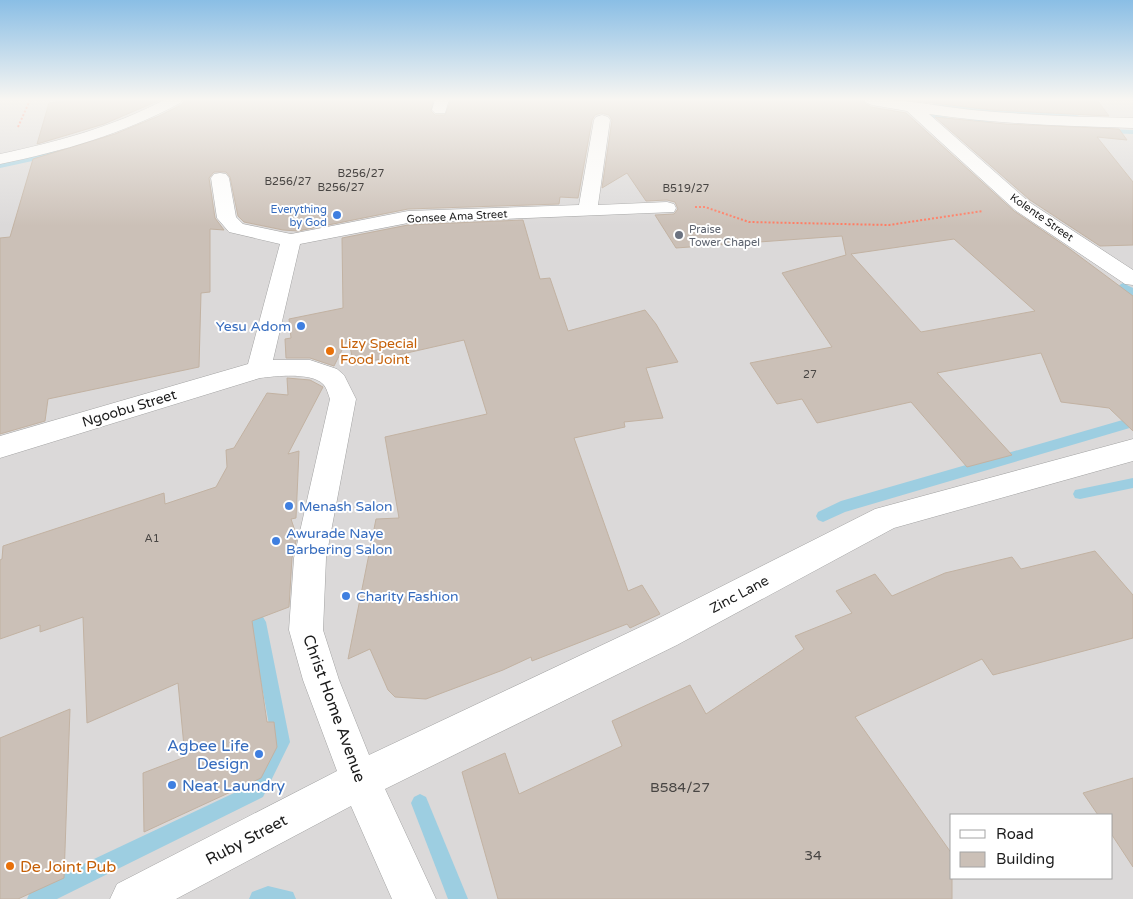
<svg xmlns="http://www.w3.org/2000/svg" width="1133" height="899" viewBox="0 0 1133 899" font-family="'Varela Round',sans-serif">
  <rect width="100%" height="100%" fill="#efebe1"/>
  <path fill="#dbd9d9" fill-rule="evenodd" d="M 0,100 L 1133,100 L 1133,899 L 0,899 ZM 952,815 L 1112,815 L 1112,878 L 952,878 Z"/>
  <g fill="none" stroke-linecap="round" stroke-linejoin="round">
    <g fill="#9dcee1" fill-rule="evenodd">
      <polygon points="935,104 1077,115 1081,117 1077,119 933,107 933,105"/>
      <polygon points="915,110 959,120 981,119 1002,126 998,128 981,123 959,124 913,113 911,112"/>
      <polygon points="1103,129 1133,130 1133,134 1106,133 1102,131"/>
      <polygon points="57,151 60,151 60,155 0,168 0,164"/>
      <polygon points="1123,283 1133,288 1133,296 1120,288 1118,286"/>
      <polygon points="1133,417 1133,427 845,512 823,522 818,520 816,516 818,512 841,501"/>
      <polygon points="1133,478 1133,488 1080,499 1075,498 1073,494 1075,490 1080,489"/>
      <polygon points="258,615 263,617 266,622 290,742 263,797 57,899 27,899 30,892 77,867 251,785 272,741 250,622 253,617"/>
      <polygon points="420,794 426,797 468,899 448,899 411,803 414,797"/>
      <polygon points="268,886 293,892 296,899 249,899 252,892"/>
    </g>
  </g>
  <g fill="#cbc0b7" stroke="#c2b2a2" fill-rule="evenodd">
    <polygon points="78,100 160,100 104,124 37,144 49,103"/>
    <path d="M 185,100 L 433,100 L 431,111 L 435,115 L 445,115 L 451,100 L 862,100 L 866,104 L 871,107 L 906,113 L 1014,211 L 1067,247 L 1133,296 L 1133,431 L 1109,408 L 1061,402 L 1041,353 L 937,373 L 1012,455 L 967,467 L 911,402 L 817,423 L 802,399 L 777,404 L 750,363 L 832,347 L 782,273 L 846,255 L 842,236 L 676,248 L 655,215 L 674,214 L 678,209 L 675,202 L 667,200 L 646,201 L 627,173 L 602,188 L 612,120 L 609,115 L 601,113 L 595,115 L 592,120 L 578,198 L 560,197 L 559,204 L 408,209 L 298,231 L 283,230 L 244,222 L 238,216 L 230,177 L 226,172 L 214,172 L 209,178 L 215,218 L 224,230 L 210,229 L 210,292 L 201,293 L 199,367 L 48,399 L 45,421 L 0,434 L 0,238 L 10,237 L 33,159 L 115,134 L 159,116 L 181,105 ZM 954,239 L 1035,311 L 921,332 L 851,254 Z"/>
    <polygon points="908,100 1097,100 1109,116 992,110"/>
    <polygon points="935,117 1005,124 1119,129 1127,140 1097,137 1133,182 1133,245 1100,246 1030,200"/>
    <polygon points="523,220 540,279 550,278 568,331 645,310 656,324 678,362 646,368 663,418 624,422 625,427 574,438 628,591 642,585 660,614 630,628 627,624 532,661 531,657 503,670 426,699 395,697 388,690 370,649 348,659 376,519 399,518 385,437 487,414 464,340 354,365 348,338 334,366 310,358 286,358 285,339 291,338 289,319 343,308 342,238 408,225"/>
    <polygon points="287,378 310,380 323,387 288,454 299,451 296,518 291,519 297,537 292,558 289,607 252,621 267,722 274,722 277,747 261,778 144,832 143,773 185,757 178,683 87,723 83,617 40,632 40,625 0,639 0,560 2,559 3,546 164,493 165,504 216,487 227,467 226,450 234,448 267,393 288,395"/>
    <polygon points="1095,551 1133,595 1133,638 993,675 982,659 855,717 952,854 952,899 498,899 462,772 505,753 519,794 622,746 612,721 690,685 706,714 804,649 795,636 852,613 836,591 875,574 892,596 945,573 1012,557 1021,569"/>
    <polygon points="70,709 64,878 18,899 0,899 0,738"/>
    <polygon points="1133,778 1133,867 1112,835 1112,815 1098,815 1083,793"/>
  </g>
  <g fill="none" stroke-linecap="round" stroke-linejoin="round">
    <g stroke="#a3a3a3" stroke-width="1">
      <g id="minor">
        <path d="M 164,100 L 183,100 L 180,103 C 123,134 63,151 0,164 L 0,154 C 57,142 112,127 164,100 Z"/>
        <polygon points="435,100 449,100 445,113 435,113 432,110"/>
        <path d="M 864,100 C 900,98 936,106 972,110 C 1025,115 1079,117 1133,118 L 1133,128 C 1065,126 996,124 929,114 L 1029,202 L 1133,270 L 1133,285 L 1125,284 L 1015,210 L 907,111 L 872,105 L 867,103 Z"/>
        <path d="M 602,115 L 608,117 L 610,120 L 598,205 L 667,202 L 674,204 L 676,208 L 674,212 L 408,223 L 300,244 L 273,360 L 310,360 L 337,369 L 344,375 L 356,399 L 326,558 L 323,630 L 339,680 L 369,755 L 653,621 L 875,509 L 1133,439 L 1133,461 L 894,528 L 677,645 L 385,789 L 436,899 L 392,899 L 351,806 L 176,899 L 110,899 L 117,884 L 337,771 L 303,680 L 289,630 L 294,558 L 330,399 C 328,394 327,388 323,384 C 311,372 276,376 260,378 L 0,458 L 0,436 L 248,364 L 280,244 L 229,232 L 217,218 L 211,178 L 214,174 L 220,173 L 226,174 L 229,178 L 236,217 L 243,224 L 291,234 L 408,211 L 579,205 L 594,120 L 596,117 Z"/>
      </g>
    </g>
    <g stroke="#ff7b62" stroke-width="2" stroke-dasharray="2 2" stroke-linecap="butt">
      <polyline points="18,127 30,100"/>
      <polyline points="695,207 705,207 749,222 889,225 983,211"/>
    </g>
    <use href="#minor" fill="#fff" fill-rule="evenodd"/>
  </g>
  <linearGradient id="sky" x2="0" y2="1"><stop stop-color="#8abee5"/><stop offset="0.44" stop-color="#f8f6f2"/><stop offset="1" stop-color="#f8f6f2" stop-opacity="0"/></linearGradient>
  <rect width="1133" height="226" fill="url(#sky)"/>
  <g fill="#3f7fe0" stroke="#fff" stroke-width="2">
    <circle cx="337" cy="215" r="5"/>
    <circle cx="301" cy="326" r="5"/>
    <circle cx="289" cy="506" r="5"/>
    <circle cx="276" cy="541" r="5"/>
    <circle cx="346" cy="596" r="5"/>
    <circle cx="259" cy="754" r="5"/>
    <circle cx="172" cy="785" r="5"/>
  </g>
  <circle fill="#6b7280" stroke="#fff" stroke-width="2" cx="679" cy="235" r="5"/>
  <g fill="#e8710a" stroke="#fff" stroke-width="2">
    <circle cx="330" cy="351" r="5"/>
    <circle cx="10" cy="866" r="5"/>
  </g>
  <g text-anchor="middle" stroke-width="4" stroke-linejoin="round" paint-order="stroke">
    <g font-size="11" fill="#484543">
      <text x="361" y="177">B256/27</text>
      <text x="288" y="185">B256/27</text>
      <text x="341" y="191">B256/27</text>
      <text x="686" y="192">B519/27</text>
      <text x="810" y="378">27</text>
      <text x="152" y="542">A1</text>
    </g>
    <g font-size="11" fill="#366cbe" stroke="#fff" text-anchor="end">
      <text x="327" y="213">Everything<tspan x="327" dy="13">by God</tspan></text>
    </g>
    <g font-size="11" fill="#1c1c1c" stroke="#fff">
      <text transform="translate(457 216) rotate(-3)" y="4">Gonsee Ama Street</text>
      <text transform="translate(1042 217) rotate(35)" y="4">Kolente Street</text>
    </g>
    <g font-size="11" fill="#5b616d" stroke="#fff" text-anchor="start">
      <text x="689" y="233">Praise<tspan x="689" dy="13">Tower Chapel</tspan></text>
    </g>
    <g font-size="14" fill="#366cbe" stroke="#fff" text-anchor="start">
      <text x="291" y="331" text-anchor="end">Yesu Adom</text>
      <text x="299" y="511">Menash Salon</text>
      <text x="286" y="538">Awurade Naye<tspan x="286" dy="16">Barbering Salon</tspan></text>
      <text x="356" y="601">Charity Fashion</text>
    </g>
    <g font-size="14" fill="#c56008" stroke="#fff" text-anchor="start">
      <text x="340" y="348">Lizy Special<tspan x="340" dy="16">Food Joint</tspan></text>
    </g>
    <g font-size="14" fill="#1c1c1c" stroke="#fff">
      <text transform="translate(129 408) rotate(-17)" y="5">Ngoobu Street</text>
      <text transform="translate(739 594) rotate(-28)" y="5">Zinc Lane</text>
    </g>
    <g font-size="14" fill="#484543">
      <text x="680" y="792">B584/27</text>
      <text x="813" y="860">34</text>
    </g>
    <g font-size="16" fill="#1c1c1c" stroke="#fff">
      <text transform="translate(335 708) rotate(70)" y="6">Christ Home Avenue</text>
      <text transform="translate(246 839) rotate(-28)" y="6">Ruby Street</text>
    </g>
    <g font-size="16" fill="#366cbe" stroke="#fff" text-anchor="end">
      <text x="249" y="751">Agbee Life<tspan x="249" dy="18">Design</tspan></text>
      <text x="182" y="791" text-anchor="start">Neat Laundry</text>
    </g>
    <g font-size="16" fill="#c56008" stroke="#fff" text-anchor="start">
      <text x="20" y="872">De Joint Pub</text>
    </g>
  </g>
  <rect x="950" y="814" width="162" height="65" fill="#ffffff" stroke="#a4a4a4"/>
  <rect x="960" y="830" width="25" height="8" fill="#ffffff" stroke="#a4a4a4"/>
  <text x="996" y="839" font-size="15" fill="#1c1c1c">Road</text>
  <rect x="960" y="852" width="25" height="15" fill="#cbc0b7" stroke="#a4a4a4"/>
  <text x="996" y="864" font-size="15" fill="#1c1c1c">Building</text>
</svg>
